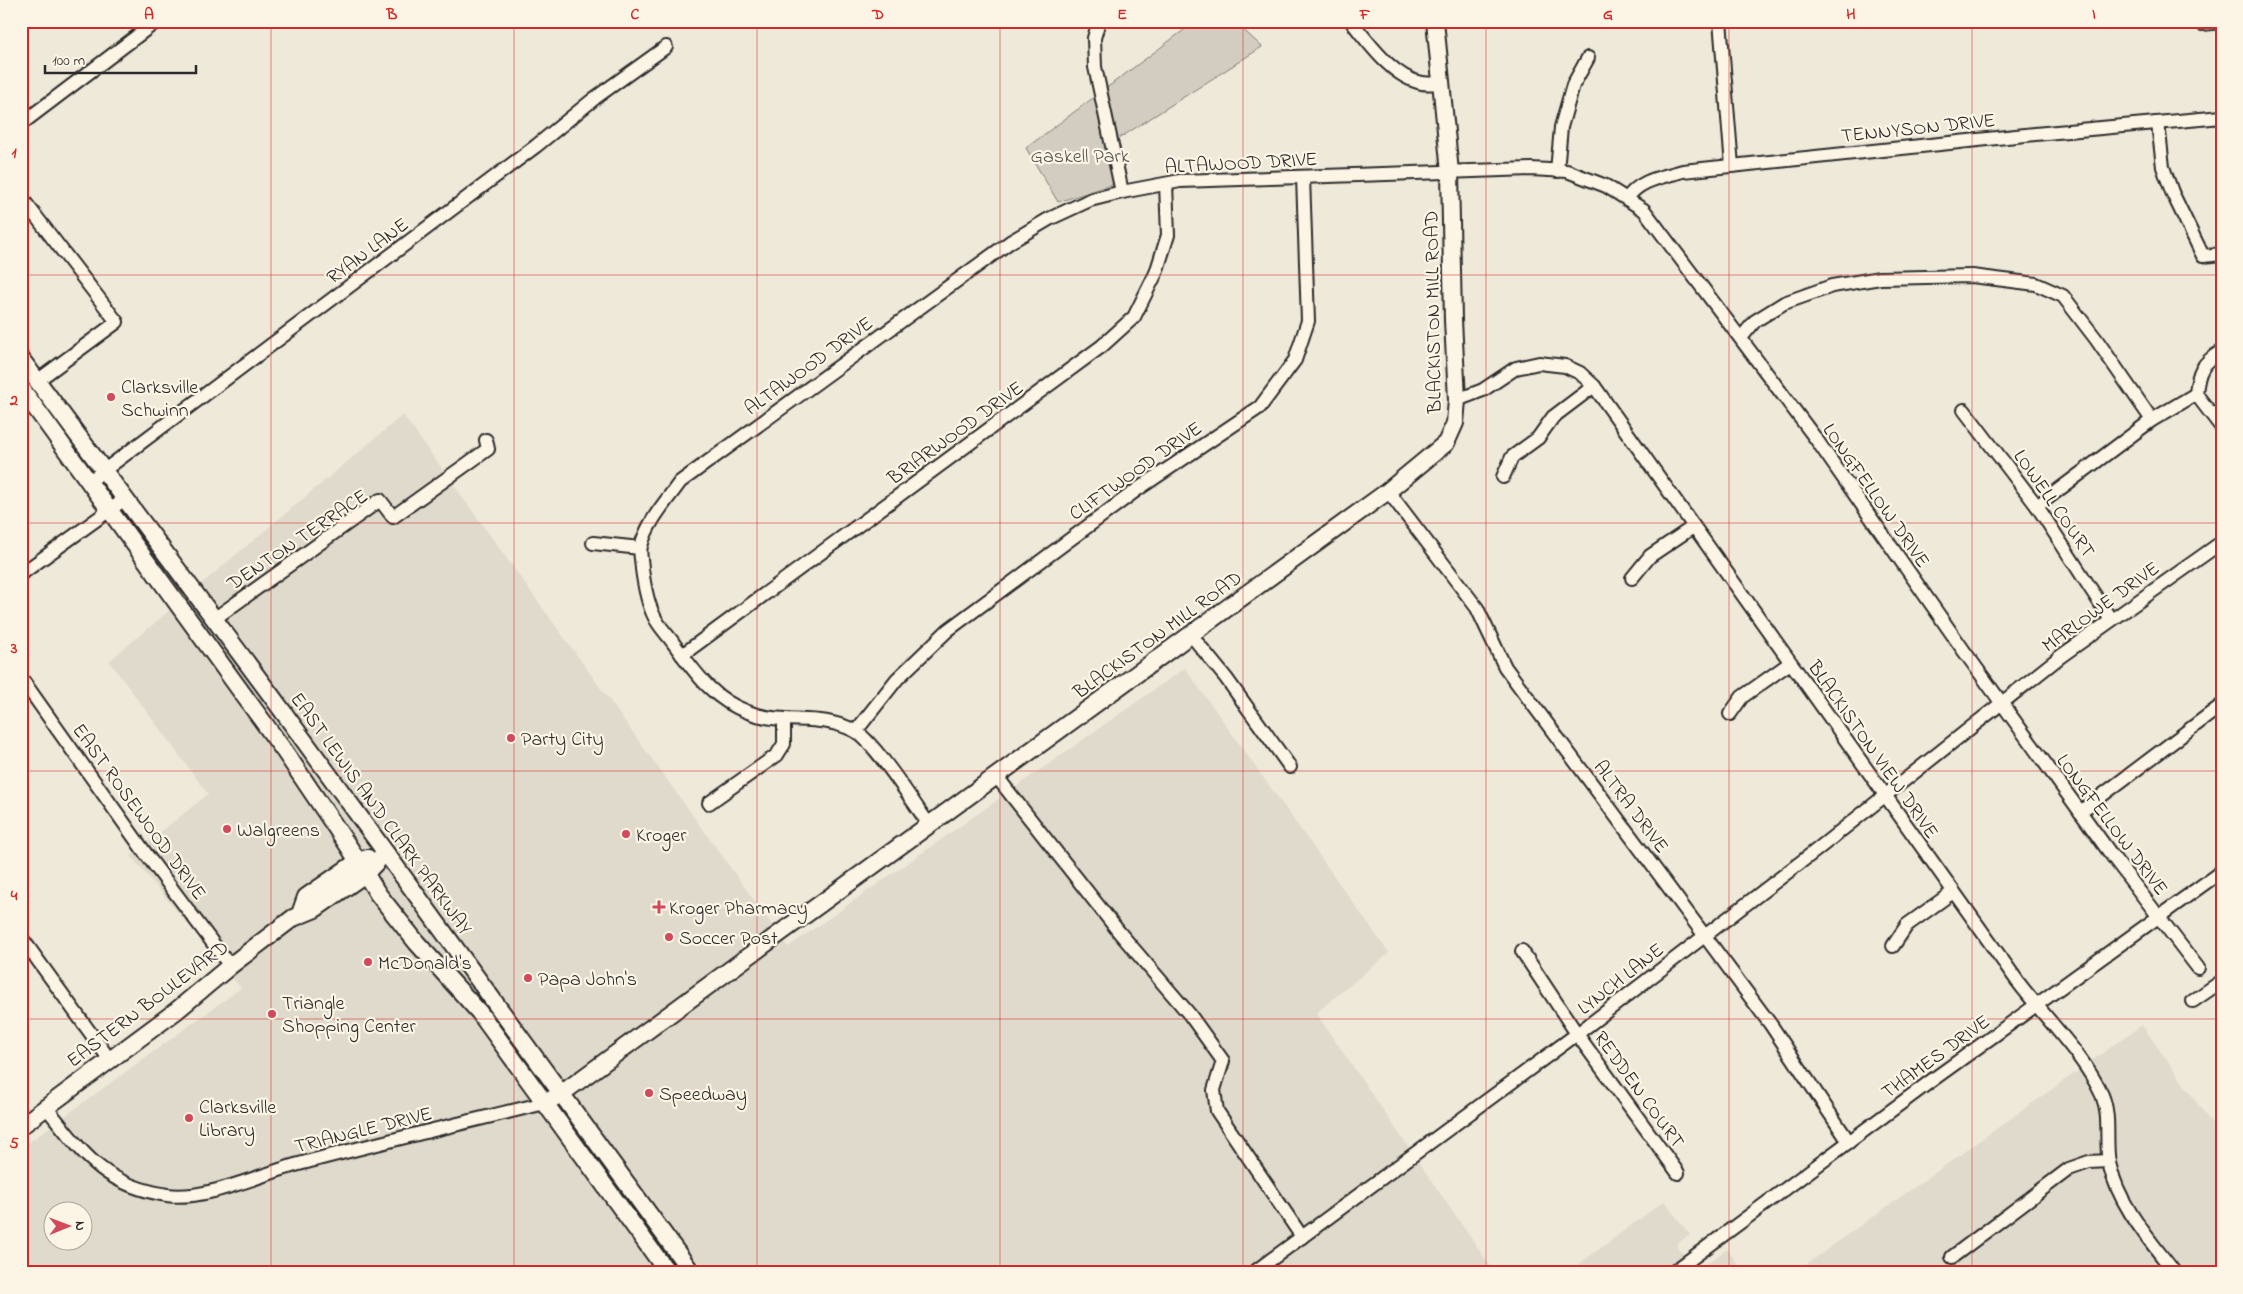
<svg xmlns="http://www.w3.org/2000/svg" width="2243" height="1294" viewBox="0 0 2243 1294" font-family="'Indie Flower',sans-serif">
  <rect width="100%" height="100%" fill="#efe9da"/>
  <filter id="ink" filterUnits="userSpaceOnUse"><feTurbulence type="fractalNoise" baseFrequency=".02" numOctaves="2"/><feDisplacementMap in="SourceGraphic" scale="10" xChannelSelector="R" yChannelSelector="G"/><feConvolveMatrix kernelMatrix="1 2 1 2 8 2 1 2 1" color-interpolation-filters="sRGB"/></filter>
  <g filter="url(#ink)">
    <g fill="#e0dacc" fill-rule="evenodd">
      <path d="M 403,415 L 788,947 L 1185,668 L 1389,953 L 1316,1013 L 1495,1273 L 21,1273 L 21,1148 L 241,988 L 131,856 L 208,794 L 109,661 ZM 52,1212 L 82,1212 L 82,1242 L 52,1242 Z"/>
      <polygon points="2142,1025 2222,1138 2222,1273 1794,1273"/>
      <polygon points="1664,1201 1690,1235 1678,1243 1678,1249 1684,1255 1677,1273 1567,1273"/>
      <polygon points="1727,1249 1744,1273 1694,1273"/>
    </g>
    <polygon fill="#d2cdc0" stroke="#7e7c76" points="1196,21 1234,21 1262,47 1118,139 1127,180 1058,202 1026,148"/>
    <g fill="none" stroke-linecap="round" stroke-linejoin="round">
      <g stroke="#2b2b2b" stroke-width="16">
        <g id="minor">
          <polyline points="1099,21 1094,38 1095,67 1122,192"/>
          <path d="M 1351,21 C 1368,42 1393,78 1422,83 C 1428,84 1435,83 1442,83"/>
          <polyline points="1720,21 1732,166"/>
          <polyline points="2202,24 2222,22"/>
          <polyline points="2158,123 2163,167 2172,192 2203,256 2222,254"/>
          <polyline points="21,124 157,21"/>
          <polyline points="1557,171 1561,127 1573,85 1588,58"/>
          <polyline points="21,197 117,322 37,381"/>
          <path d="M 1627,199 C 1638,180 1663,177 1683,171 L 2035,134 L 2222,117"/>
          <polyline points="1741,338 1755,321 1784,303 1832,286 1880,278 1972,276 2036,284 2063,296 2096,339 2152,420"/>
          <path d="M 2222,351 C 2202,363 2198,371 2196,394 L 2222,428"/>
          <path d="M 1457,400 L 1483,390 L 1516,368 L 1539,363 L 1565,366 L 1580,373 L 1594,386 L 2018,982 C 2045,1018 2084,1055 2102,1095 C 2111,1117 2105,1141 2109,1163 C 2119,1206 2149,1239 2175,1273"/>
          <polyline points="1964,410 2037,506 2111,620"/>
          <polyline points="1503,477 1512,457 1538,438 1553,417 1594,386"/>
          <polyline points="90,481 536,146 595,98 666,47"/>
          <polyline points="1388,491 1477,608 1505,667 1771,1025 1849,1142"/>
          <polyline points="2037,506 2152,420 2196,394"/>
          <polyline points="593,543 640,548"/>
          <polyline points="21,574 125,499"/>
          <polyline points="1632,578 1650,556 1693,527"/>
          <polyline points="214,619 380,500 393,517 488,449 486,440"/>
          <polyline points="1191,635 1226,678 1290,767"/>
          <polyline points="682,655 1102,346 1134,317 1156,273 1168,235 1166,184"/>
          <polyline points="21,678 146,854 230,966"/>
          <polyline points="1730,714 1742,697 1790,663"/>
          <polyline points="856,731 897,679 948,630 1138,489 1260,407 1295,360 1308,321 1303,177"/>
          <polyline points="997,777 1119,932 1190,1015 1223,1061 1214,1090 1217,1111 1302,1237"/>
          <polyline points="709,803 777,755 784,744 784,719"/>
          <polyline points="2080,812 2222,705"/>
          <path d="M 930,826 C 915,805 874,741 855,731 C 819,712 783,726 748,712 C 713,700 695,672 674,644 C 668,635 659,627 654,616 C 647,602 644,584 642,569 C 642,562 639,553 641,546 C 648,521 665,503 680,482 L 1010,242 L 1049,219 L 1090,200 L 1122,192 L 1180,181 L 1531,169 L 1567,171 L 1606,186 L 1644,210 L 1816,439 L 1964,651 L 2110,853 L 2198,968"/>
          <polyline points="21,937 110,1060"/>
          <polyline points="1893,946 1907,925 1953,892"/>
          <polyline points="1522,951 1577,1034 1678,1173"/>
          <polyline points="2193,1001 2222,981"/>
          <path d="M 46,1107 C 83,1153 103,1185 167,1195 C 205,1201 261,1174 299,1164 C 381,1142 463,1123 545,1103"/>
          <polyline points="1952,1257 2069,1169 2089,1162 2109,1161"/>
          <polyline points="1253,1273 1577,1034 1814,852 2061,656 2222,542"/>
          <polyline points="1672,1273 1935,1078 2222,871"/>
        </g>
      </g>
      <g stroke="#2b2b2b" stroke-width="20">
        <g id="major">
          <polyline points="21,359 273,698 692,1273"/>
          <polyline points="21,388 285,752 349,847 378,894 417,943 479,1012 668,1273"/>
          <polyline points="300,914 306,897 358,861 368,858"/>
          <polyline points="545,1103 561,1094 746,958 1388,491 1446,443 1455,423 1457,400 1453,320 1450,172 1435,21"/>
          <polyline points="21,1126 176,1011 230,966 293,918 315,909 365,874 385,853"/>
        </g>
      </g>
      <use href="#minor" stroke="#fcf5e5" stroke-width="12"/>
      <use href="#major" stroke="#fcf5e5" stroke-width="16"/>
    </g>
  </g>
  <path fill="none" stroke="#d62828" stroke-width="1" stroke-opacity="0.55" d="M 271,21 L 271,1273M 514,21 L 514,1273M 757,21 L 757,1273M 1000,21 L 1000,1273M 1243,21 L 1243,1273M 1486,21 L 1486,1273M 1729,21 L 1729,1273M 1972,21 L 1972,1273M 21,275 L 2222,275M 21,523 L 2222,523M 21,771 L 2222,771M 21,1019 L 2222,1019"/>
  <g fill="#d1495b" stroke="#fcf5e5" stroke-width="2">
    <circle cx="111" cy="397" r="5"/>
    <circle cx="511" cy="738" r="5"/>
    <circle cx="227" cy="829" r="5"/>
    <circle cx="626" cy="834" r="5"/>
    <path d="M656.5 899.5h5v5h5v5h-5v5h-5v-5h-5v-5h5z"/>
    <circle cx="669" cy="937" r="5"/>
    <circle cx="368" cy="962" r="5"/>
    <circle cx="528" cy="978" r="5"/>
    <circle cx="272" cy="1014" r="5"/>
    <circle cx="649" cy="1093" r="5"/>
    <circle cx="189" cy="1118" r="5"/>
  </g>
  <g text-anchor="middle" stroke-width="4.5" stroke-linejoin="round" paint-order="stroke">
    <g font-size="20" fill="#2b2b2b" stroke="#fcf5e5">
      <text transform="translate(1918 127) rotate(-6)" y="7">TENNYSON DRIVE</text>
      <text transform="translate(1241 162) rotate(-3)" y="7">ALTAWOOD DRIVE</text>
      <text transform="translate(367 250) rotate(-37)" y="7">RYAN LANE</text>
      <text transform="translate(1432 312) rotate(-91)" y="7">BLACKISTON MILL ROAD</text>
      <text transform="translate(808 365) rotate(-36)" y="7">ALTAWOOD DRIVE</text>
      <text transform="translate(955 432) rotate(-36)" y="7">BRIARWOOD DRIVE</text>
      <text transform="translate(1135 470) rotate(-35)" y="7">CLIFTWOOD DRIVE</text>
      <text transform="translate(1877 495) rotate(55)" y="7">LONGFELLOW DRIVE</text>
      <text transform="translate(2055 503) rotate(55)" y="7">LOWELL COURT</text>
      <text transform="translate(297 539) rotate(-34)" y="7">DENTON TERRACE</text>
      <text transform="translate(2100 606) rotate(-36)" y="7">MARLOWE DRIVE</text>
      <text transform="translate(1157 634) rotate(-36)" y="7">BLACKISTON MILL ROAD</text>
      <text transform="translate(1874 749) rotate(55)" y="7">BLACKISTON VIEW DRIVE</text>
      <text transform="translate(1632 806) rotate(53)" y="7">ALTRA DRIVE</text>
      <text transform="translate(140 811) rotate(54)" y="7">EAST ROSEWOOD DRIVE</text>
      <text transform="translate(382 813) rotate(54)" y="7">EAST LEWIS AND CLARK PARKWAY</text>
      <text transform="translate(2113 824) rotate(53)" y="7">LONGFELLOW DRIVE</text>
      <text transform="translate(1620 978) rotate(-38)" y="7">LYNCH LANE</text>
      <text transform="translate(147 1003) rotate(-37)" y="7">EASTERN BOULEVARD</text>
      <text transform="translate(1935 1056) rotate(-36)" y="7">THAMES DRIVE</text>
      <text transform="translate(1640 1089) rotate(54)" y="7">REDDEN COURT</text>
      <text transform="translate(363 1129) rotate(-14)" y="7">TRIANGLE DRIVE</text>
    </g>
    <g font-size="20" fill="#555450" stroke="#fcf5e5">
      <text x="1080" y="162">Gaskell Park</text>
    </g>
    <g font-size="20" fill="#2b2b2b" stroke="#fcf5e5" text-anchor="start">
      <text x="121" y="393">Clarksville<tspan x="121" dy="23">Schwinn</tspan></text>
      <text x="521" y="745">Party City</text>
      <text x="237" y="836">Walgreens</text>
      <text x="636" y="841">Kroger</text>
      <text x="669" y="914">Kroger Pharmacy</text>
      <text x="679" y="944">Soccer Post</text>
      <text x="378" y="969">McDonald's</text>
      <text x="538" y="985">Papa John's</text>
      <text x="282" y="1009">Triangle<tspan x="282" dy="23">Shopping Center</tspan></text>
      <text x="659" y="1100">Speedway</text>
      <text x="199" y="1113">Clarksville<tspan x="199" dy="23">Library</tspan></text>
    </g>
  </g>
  <rect width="2243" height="1294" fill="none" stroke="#fcf5e5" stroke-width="55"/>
  <g transform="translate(68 1226) rotate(89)"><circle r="24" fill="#fcf5e5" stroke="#a8a49b"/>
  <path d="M0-4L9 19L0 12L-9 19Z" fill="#d1495b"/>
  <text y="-8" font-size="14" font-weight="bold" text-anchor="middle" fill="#2b2b2b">N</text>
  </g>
  <path d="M45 65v8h151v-8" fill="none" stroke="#2b2b2b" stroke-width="2.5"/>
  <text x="52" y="65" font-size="15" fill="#2b2b2b" stroke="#fcf5e5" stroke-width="4" paint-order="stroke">100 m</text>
  <rect x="28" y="28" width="2188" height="1238" fill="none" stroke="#d62828" stroke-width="2"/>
  <g font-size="16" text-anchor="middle" font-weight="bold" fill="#d62828">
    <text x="149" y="19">A</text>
    <text x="392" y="19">B</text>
    <text x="635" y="19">C</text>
    <text x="878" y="19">D</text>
    <text x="1122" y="19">E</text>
    <text x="1365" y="19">F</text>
    <text x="1608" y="19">G</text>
    <text x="1851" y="19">H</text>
    <text x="2094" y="19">I</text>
    <text x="14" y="157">1</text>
    <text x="14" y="405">2</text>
    <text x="14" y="653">3</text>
    <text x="14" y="900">4</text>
    <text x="14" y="1148">5</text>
  </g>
</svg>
